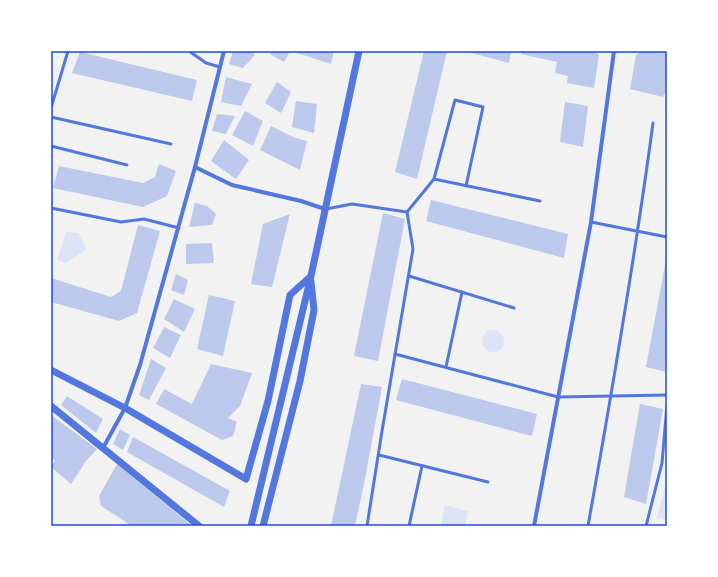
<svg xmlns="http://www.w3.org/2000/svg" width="718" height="577" viewBox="0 0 718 577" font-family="'Public Sans',sans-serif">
  <rect width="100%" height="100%" fill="#f2f2f2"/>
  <g fill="#dbe4f7">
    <polygon points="66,232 78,233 87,249 66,263 57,260"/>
    <circle cx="493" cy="341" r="11"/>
    <polygon points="665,486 667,486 667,519 657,518"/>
    <polygon points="445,505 468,511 465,526 441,526"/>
  </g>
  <g fill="#bdc9ec">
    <polygon points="233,51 251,51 255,55 243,68 229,64"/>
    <polygon points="272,51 290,51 284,62 270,54"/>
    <polygon points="298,51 334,51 331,64 297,53"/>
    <polygon points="424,51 447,51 417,179 395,172"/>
    <polygon points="464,51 511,51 509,63"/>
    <polygon points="521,51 594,51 599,55 594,88 567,83 568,76 555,73 557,62 521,54"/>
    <polygon points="642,51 667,51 667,88 663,97 630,89 636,55"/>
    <polygon points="80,52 197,80 192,101 72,73"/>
    <polygon points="226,77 252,84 241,106 221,102"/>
    <polygon points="277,82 291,92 281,113 265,103"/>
    <polygon points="296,101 317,104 314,133 292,127"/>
    <polygon points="565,102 588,106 583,147 560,142"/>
    <polygon points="245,111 263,121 253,146 232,135"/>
    <polygon points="217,114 235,116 226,134 212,131"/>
    <polygon points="271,126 293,137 307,141 300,170 260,150"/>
    <polygon points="224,140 249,160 236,179 211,161"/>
    <polygon points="159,164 176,171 167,196 143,207 53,188 59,166 143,183 155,177"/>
    <polygon points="431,200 568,234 564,258 426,221"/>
    <polygon points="195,203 207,206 216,214 212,225 189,227"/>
    <polygon points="383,213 405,219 378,361 354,356"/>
    <polygon points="290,214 272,287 251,284 263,224"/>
    <polygon points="138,225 160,231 137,313 119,321 51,302 51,278 111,297 121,291"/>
    <polygon points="212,243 214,263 186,264 186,244"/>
    <polygon points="666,260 667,260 667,372 646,367"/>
    <polygon points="176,274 188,280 184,295 171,290"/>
    <polygon points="209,295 235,301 223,356 197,349"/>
    <polygon points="174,299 195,309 184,332 164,319"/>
    <polygon points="164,327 181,335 170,358 153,348"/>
    <polygon points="151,359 166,368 149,400 139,395"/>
    <polygon points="211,364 252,373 240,406 228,418 237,422 233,436 222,440 156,404 164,389 192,404"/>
    <polygon points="402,379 537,414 532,436 396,400"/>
    <polygon points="361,384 382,387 364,484 355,526 331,526"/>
    <polygon points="67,396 103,419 96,433 61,405"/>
    <polygon points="640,404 663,409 646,504 624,497"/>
    <polygon points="51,415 97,449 86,461 71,484 51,467 55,460 51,457"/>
    <polygon points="120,429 130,435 123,450 113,444"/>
    <polygon points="133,437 230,491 224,507 127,452"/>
    <polygon points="117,464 192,526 132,526 101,506 99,496"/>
  </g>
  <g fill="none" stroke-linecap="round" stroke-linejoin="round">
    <g stroke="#5277de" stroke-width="3">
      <polyline points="189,51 206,63 220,67"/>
      <polyline points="51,108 68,51"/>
      <polyline points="51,117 171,144"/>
      <polyline points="51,146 127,165"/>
      <polyline points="434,179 455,100 483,107 466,186"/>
      <polyline points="51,208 121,222 144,219 179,228"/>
      <polyline points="326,209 352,204 407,212"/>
      <polyline points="407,212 434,179 540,201"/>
      <polyline points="591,222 667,237"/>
      <polyline points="409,276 514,308"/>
      <polyline points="395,354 558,397 667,395"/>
      <polyline points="446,367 462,292"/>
      <polyline points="379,455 488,482"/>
      <polyline points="367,526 382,431 413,249 407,212"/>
      <polyline points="409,526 422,466"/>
      <path d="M 588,526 C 612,392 635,258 653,123"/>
      <polyline points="646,526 662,463 667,405"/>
    </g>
    <g stroke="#5277de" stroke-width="4">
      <polyline points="195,167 232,185 301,201 325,209"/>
      <polyline points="103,448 125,408 140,365 195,167 224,51"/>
      <polyline points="534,526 591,222 614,51"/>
    </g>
    <g stroke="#5277de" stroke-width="7">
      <polyline points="51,370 125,408 246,479 268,401 290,295 310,277"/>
      <polyline points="51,406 199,526"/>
      <polyline points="251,526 311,276 359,51"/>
      <polyline points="263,526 300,381 314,310 311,282"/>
    </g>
  </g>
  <rect width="718" height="577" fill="none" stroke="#ffffff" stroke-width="104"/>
  <rect x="52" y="52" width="614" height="473" fill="none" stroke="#1d4ed8" stroke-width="1.5"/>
</svg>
